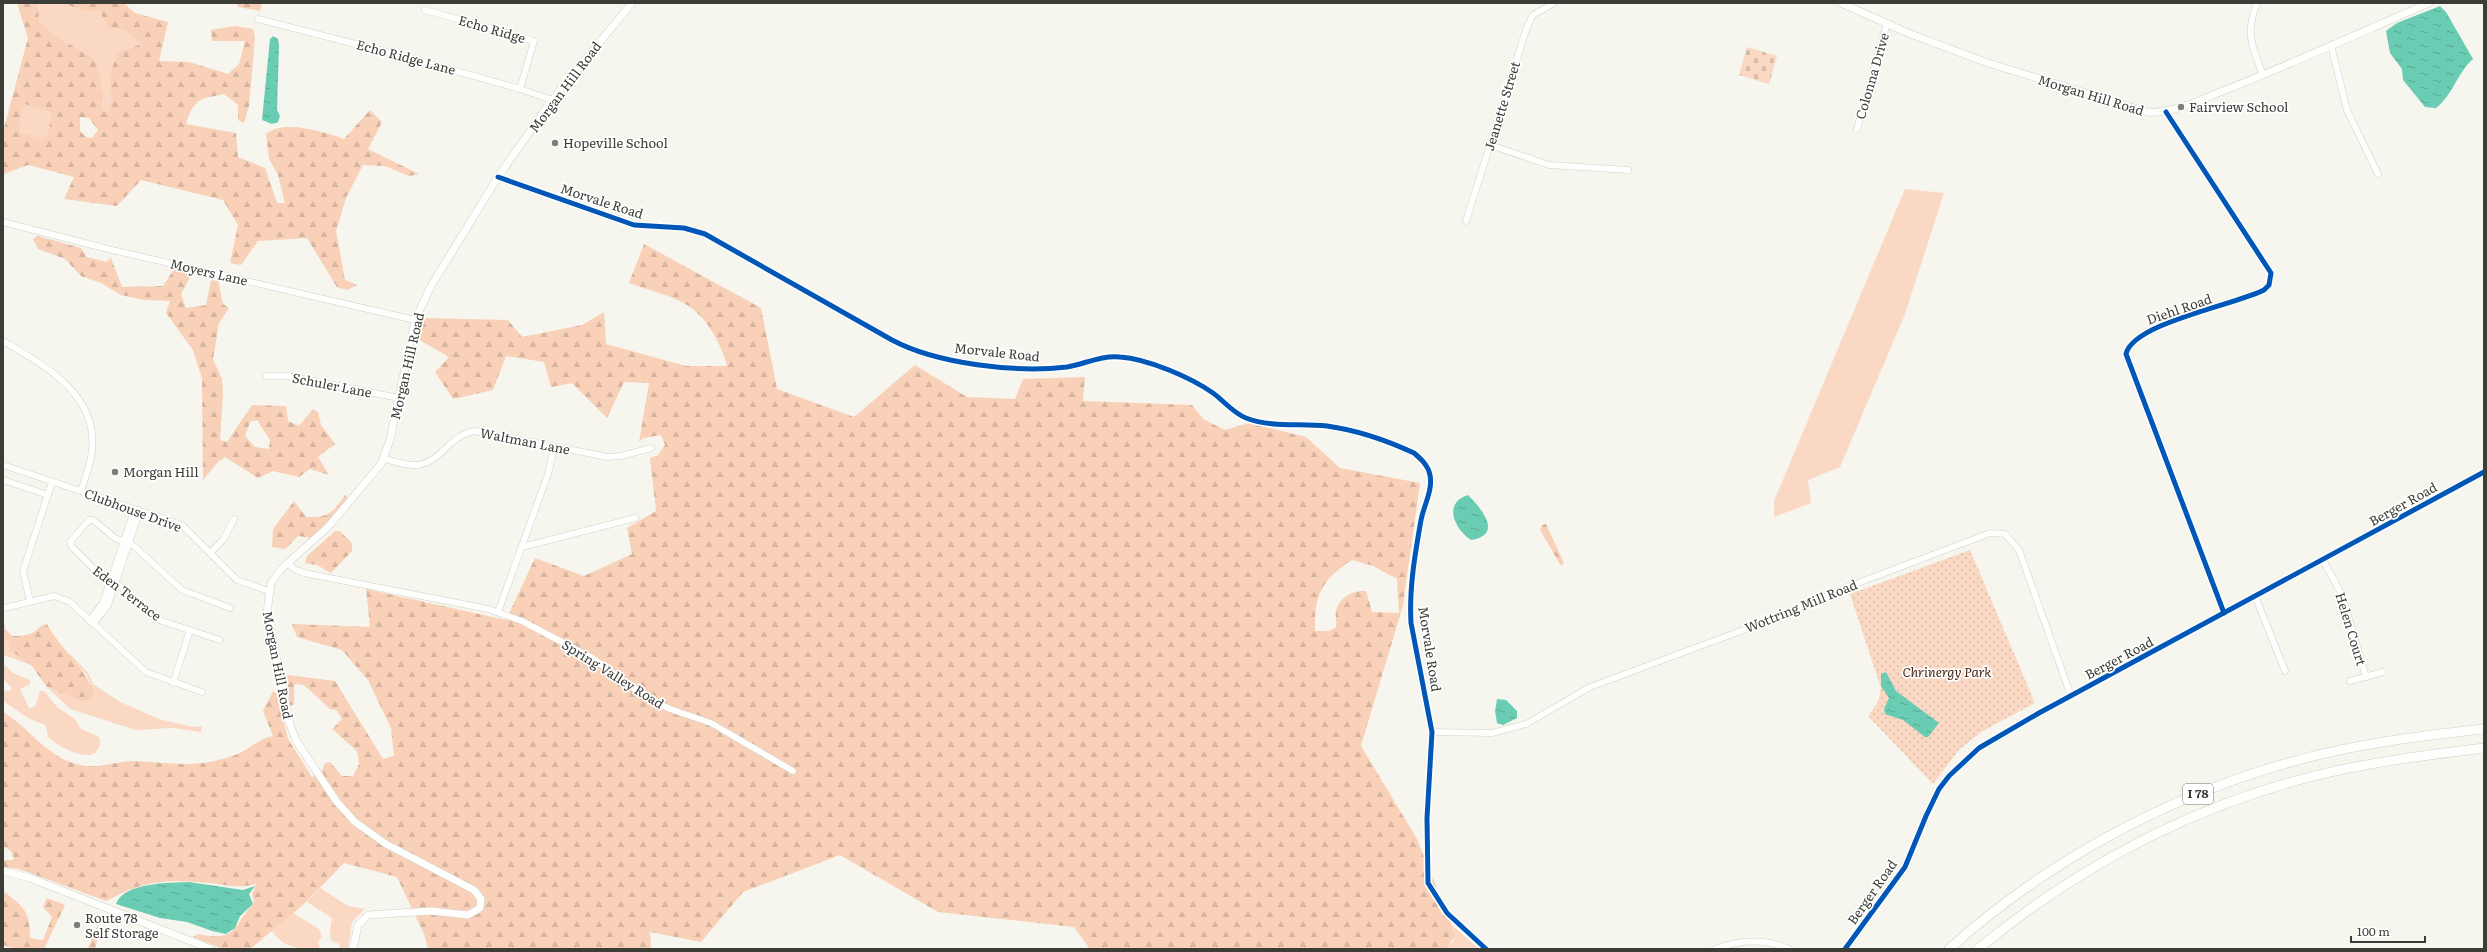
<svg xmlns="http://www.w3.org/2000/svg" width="2487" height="952" viewBox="0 0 2487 952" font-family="Literata,serif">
  <defs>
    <pattern id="forest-firs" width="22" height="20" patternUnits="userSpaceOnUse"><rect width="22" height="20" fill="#f9d0b8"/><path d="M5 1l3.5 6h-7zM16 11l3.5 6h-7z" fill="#d6b49f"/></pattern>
    <pattern id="cemetery-stones" width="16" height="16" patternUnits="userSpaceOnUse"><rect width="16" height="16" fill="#fad8c4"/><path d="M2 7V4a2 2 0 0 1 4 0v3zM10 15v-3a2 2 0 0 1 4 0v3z" fill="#d7baa9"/></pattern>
    <pattern id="park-dots" width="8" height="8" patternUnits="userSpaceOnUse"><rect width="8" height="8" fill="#fad8c4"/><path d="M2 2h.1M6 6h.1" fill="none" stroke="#d7baa9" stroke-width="1.8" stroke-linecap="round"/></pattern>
    <pattern id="water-ripples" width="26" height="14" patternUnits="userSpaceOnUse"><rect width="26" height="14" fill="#6accb2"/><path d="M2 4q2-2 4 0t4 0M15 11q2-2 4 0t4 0" fill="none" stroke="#58a792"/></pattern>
  </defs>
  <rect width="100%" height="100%" fill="#f6f6ee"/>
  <g fill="#fad8c4">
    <path d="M 38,3 L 64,3 L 82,11 L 100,11 L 108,28 L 125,30 L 141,44 L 118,52 C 116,60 111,68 110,75 C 108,89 114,99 108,112 L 103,110 L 101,77 L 95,59 L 52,34 L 39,21 Z"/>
    <polygon points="25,104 51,113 49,131 42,139 20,133 20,120"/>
    <polygon points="1905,189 1944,193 1905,314 1840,467 1808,480 1811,503 1774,517 1774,501"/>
    <polygon points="3,637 31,665 4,655"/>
    <polygon points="69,653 88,673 93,684 120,702 159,719 193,727 202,726 201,732 172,728 136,730 120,725 70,709 47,687 69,697 92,689 87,675 71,658"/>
    <path d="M 3,664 L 13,673 L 30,680 L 30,684 L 20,689 L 29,708 L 35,707 L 40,691 L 44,691 L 57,707 L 76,720 L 80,728 L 99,737 C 101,742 100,744 98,749 C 91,764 59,747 50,739 C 46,736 48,730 45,725 L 28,718 L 3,701 L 3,690 L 9,692 L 12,688 L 3,679 Z"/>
    <polygon points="320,888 348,906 365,909 352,922 348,949 339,949 340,944 331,941 330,930 332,918 307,902"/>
    <path d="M 293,913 L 319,929 L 322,937 L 318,942 L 320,949 C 300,949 284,949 272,931 Z"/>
    <polygon points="1452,925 1479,949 1448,949 1456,937"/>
  </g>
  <g fill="url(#forest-firs)" fill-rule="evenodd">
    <path d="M 17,3 L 38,3 L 39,21 L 52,34 L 95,59 L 101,77 L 103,110 L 108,112 C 114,100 108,89 110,75 C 111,68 116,60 118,52 L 141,44 L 125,30 L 108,28 L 100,11 L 82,11 L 64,3 L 124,3 L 135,13 L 168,22 L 159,61 L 189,62 L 228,74 L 239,64 L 245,41 L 212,41 L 211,30 L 235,26 L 253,29 L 255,38 L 249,106 L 244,123 L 238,120 L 238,105 L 224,94 C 200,99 194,98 186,124 L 236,133 L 238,157 L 265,168 L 277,203 L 285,203 L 278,175 L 269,159 L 266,134 C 285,119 323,132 344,139 L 370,110 L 382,122 L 368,149 L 419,174 L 409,176 L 385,166 L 363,165 L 346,198 L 336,231 L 345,280 L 357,285 L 347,290 L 337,287 L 307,238 L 258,241 L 241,265 L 230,263 L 238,225 L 223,200 L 141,180 L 117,206 L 64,199 L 74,177 L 28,165 L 4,174 L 3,132 L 28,38 ZM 25,104 L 51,113 L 49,131 L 42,139 L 20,132 L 20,120 ZM 80,117 L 89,118 L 98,130 L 92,138 L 86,137 L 80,131 Z"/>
    <polygon points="237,3 262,3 260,11 238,7"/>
    <path d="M 38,236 L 81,248 L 87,257 L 106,262 L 111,258 L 122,287 L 163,286 L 174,269 L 192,273 L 181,294 L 186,308 L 206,305 L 211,280 L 218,281 L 223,304 L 229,308 L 219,323 L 213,359 L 222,379 L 223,394 L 220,440 L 227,442 L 252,405 L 286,406 L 288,421 L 299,426 L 313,409 L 318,412 L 321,425 L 335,444 L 318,457 L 329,475 L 310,469 L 299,477 L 273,471 L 258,478 L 225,457 L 217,463 L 203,480 L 202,378 L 193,350 L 166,313 L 170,301 L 144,300 L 121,295 L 101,283 L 81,276 L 65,259 L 38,249 L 33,239 ZM 257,420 L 270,440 L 269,449 L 255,447 L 245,436 L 250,422 Z"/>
    <path d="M 644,244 L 761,308 L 777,389 L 854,417 L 915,365 L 967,397 L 1015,399 L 1023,379 L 1085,377 L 1083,401 L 1192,405 L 1203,419 L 1225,430 L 1250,423 L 1306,437 L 1340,468 L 1420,483 L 1403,605 L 1361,746 L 1417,839 L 1456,937 L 1451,941 L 1448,949 L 1090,949 L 1074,927 L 938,912 L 840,855 L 743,892 L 701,942 L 650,932 L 651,949 L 428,949 L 424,934 L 397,877 L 344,863 L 303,905 L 250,949 L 223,949 L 193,937 L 198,934 C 238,943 232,926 254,903 L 252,894 L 256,884 C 240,889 227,885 210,883 C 168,879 144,880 106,901 L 19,869 L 3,867 L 3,860 L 14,860 L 11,851 L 3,846 L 3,712 C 27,726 41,750 68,761 C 95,773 110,761 136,761 C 176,763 195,769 235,755 C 250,750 255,740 273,736 L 263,711 L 273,691 L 277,694 L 288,739 L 312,777 L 322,771 L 325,763 L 330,762 L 342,776 L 353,776 L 359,764 L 357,751 L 332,729 L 342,719 L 336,710 L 330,709 L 304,685 L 294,684 L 294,704 L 290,706 L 287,675 L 335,681 L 383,759 L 394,756 L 391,728 L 368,680 L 342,650 L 297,637 L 292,624 L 370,627 L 366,589 L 506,620 L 535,558 L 584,576 L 632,554 L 627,528 L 656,511 L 650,458 L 657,456 L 665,445 L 661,435 L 643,438 L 639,442 L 649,383 L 624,382 L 607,418 L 572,383 L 551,387 L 544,362 L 506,356 L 493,390 L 453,399 L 435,372 L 449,357 L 418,339 L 422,318 L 508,320 L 522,337 L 582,325 L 604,312 L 606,344 L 686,366 L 727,366 C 722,345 706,316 687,305 C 670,295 648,290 629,283 ZM 1352,560 L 1373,566 L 1397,579 L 1399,613 L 1372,612 L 1366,591 C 1353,590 1339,597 1336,611 C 1335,616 1337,621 1336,627 L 1329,631 L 1315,631 C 1314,595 1322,579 1352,560 Z"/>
    <path d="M 345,495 L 348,498 L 323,529 L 312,538 L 298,536 L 285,549 L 272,547 L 273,529 L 294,501 L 306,517 C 328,518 333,513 345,495 Z"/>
    <polygon points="1546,524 1564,563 1561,566 1540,530 1542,525"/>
    <polygon points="335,531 340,531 352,543 352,551 331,573 317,565 305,563 307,556"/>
    <path d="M 3,619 L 5,629 L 12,636 C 19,636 28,636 34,632 C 39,629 41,624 47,624 C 60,649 85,666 94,694 L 89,700 L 79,701 L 47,687 L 31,665 L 10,650 L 9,642 L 3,637 Z"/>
    <path d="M 3,891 C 24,907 30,911 30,938 L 43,940 L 52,917 L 43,907 L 47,898 L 65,905 L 44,949 L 14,949 L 3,945 Z"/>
    <polygon points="97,926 100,929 95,949 88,949"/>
  </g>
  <polygon fill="url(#cemetery-stones)" points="1747,47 1777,56 1769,84 1739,75"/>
  <polygon fill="url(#park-dots)" points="1970,550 2035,703 1981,732 1958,751 1933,784 1868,716 1878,702 1881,688 1850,594"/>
  <g fill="url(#water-ripples)">
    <path d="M 2440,6 L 2446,12 L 2473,59 C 2457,73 2453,95 2436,108 L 2425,107 L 2403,80 L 2402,69 L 2390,53 L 2386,31 L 2397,23 Z"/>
    <polygon points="273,36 278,39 279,45 277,110 280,116 278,122 272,124 262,120 270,39"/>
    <path d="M 1468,495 C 1481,508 1504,535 1471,540 C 1455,530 1442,503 1468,495 Z"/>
    <polygon points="1886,672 1896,691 1939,723 1928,737 1925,737 1903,720 1885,714 1884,709 1889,698 1881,686 1881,674"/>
    <polygon points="1497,699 1506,700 1517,711 1517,718 1503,725 1497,723 1495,711"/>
    <path d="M 189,882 L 243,890 L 255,886 L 249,894 L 253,904 L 240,916 L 235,928 L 226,934 L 212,931 L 187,922 L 160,918 L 116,904 C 124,882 170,883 189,882 Z"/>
  </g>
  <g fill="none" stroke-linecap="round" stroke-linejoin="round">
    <g stroke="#d0d1ca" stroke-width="7">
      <g id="minor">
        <path d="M 2257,3 C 2245,34 2252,46 2263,75"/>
        <polyline points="425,10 534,41 520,89"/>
        <polyline points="258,19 410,58 520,89 552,100"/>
        <polyline points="2331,45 2347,110 2378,174"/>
        <path d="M 2166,112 L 2271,273 L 2269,285 L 2264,290 C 2235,305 2133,323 2126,354 L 2224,613"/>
        <polyline points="1857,129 1887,23"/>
        <polyline points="1490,145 1549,165 1628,170"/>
        <path d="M 498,177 L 634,225 L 684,228 L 705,234 L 892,340 C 937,364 1016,373 1067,367 C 1085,364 1101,355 1120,357 C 1148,359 1190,377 1213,393 C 1224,401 1233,413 1246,418 C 1271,428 1301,423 1327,426 C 1356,430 1388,441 1414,453 C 1421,459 1428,465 1430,475 C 1433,490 1424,505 1421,520 C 1415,554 1409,588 1411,623 L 1432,732 L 1427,818 L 1428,883 L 1447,913 L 1486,949"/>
        <polyline points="1466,221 1527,27 1533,15 1554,3"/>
        <polyline points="3,222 108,249 415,320"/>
        <path d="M 3,341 C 44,365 98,394 92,450 C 91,464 85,478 81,491"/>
        <polyline points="266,376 288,376 399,398"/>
        <path d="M 384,459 C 394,461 406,466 417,465 C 441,463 450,434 475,431 L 608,457 L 621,456 L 651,448"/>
        <polyline points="3,465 182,525 237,580 269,591"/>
        <polyline points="3,480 48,495"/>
        <polyline points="522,547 635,518"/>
        <polyline points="211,552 223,540 234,519"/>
        <polyline points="2323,560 2342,595 2366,677"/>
        <polyline points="288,563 294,569 304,573 488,609 522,621 592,658 647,698 670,709 711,723 793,771"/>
        <polyline points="2255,596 2285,671"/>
        <polyline points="30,601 23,571 52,482"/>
        <polyline points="4,608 54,596 70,602 146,672 202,692"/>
        <polyline points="498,612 548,474 554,447"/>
        <polyline points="89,621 103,603 133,514 138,510"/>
        <polyline points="93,624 108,605 138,516 138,510"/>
        <polyline points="220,640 156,619 120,586 102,577 72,547 70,542 89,520 93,520 115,538 134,546 182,590 230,608"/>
        <polyline points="2350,681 2383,672"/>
        <polyline points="173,683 190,630"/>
        <polyline points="1432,732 1492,733 1526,724 1590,687 1765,622 1850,586 1990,533 2005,534 2019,550 2071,696"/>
        <path d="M 1715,949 C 1739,940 1766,938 1789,949"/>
        <polyline points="1845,949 1905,867 1926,816 1939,789 1949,776 1979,748 2039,713 2484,472"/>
      </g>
    </g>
    <g stroke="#d0d1ca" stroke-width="8">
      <g id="major">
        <path d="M 1841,3 L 1908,33 L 1985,62 L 2147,112 C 2175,114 2203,98 2228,89 C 2296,62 2362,32 2429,3"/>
        <polyline points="3,871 30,878 211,949"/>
        <polyline points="353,949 358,925 368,915 431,911 468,915 480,908 481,899 474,890 386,844 355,822 337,802 297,742 290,725 267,612 271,583 281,569 328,527 381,464 390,440 415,320 431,286 498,177 552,100 632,3"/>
      </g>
    </g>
    <g stroke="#d0d1ca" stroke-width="10">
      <g id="highway">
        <path d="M 1949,949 C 2046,862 2165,797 2291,762 C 2354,744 2419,736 2484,729"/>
        <path d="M 1978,949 C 2076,868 2190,807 2314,776 C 2370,762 2427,755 2484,748"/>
      </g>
    </g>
    <use href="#minor" stroke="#fefefc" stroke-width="6"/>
    <use href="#major" stroke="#fefefc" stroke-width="7"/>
    <use href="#highway" stroke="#fefefc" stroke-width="9"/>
    <g stroke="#fff" stroke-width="8">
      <g id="cycleway">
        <path d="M 2166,112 L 2271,273 L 2269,285 L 2264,290 C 2235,305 2133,323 2126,354 L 2224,613"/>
        <path d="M 498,177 L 634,225 L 684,228 L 705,234 L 892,340 C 937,364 1016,373 1067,367 C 1085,364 1101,355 1120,357 C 1148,359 1190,377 1213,393 C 1224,401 1233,413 1246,418 C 1271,428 1301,423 1327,426 C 1356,430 1388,441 1414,453 C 1421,459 1428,465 1430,475 C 1433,490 1424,505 1421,520 C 1415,554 1409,588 1411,623 L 1432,732 L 1427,818 L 1428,883 L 1447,913 L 1486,949"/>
        <polyline points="1845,949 1905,867 1926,816 1939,789 1949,776 1979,748 2039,713 2484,472"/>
      </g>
    </g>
    <use href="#cycleway" stroke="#0057b8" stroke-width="5"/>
  </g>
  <g fill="#7d7e77" stroke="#fff" stroke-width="1.5">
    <circle cx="2181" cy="107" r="4"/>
    <circle cx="555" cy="143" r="4"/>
    <circle cx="115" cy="472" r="4"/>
    <circle cx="77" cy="925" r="4"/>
  </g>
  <g text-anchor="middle" stroke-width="3.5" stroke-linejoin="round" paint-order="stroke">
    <rect fill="#fff" stroke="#767773" stroke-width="1" x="2183" y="784" width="30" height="20" rx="3"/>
    <g font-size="12" font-weight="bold" fill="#3c3d37">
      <text x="2198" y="798">I 78</text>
    </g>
    <g font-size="13" fill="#3c3d37" stroke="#fff">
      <text transform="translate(492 29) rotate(16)" y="5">Echo Ridge</text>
      <text transform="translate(406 57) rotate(15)" y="5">Echo Ridge Lane</text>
      <text transform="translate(1872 76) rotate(-74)" y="5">Colonna Drive</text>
      <text transform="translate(565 87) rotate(-53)" y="5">Morgan Hill Road</text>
      <text transform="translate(2091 95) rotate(17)" y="5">Morgan Hill Road</text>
      <text transform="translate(1502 106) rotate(-73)" y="5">Jeanette Street</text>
      <text transform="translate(602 201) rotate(18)" y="5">Morvale Road</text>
      <text transform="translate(209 272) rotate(13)" y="5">Moyers Lane</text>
      <text transform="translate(2179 309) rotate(-19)" y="5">Diehl Road</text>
      <text transform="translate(997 352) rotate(6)" y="5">Morvale Road</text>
      <text transform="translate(407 366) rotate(-77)" y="5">Morgan Hill Road</text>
      <text transform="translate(332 385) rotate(11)" y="5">Schuler Lane</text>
      <text transform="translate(525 441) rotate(11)" y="5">Waltman Lane</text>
      <text transform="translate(2403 504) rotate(-29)" y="5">Berger Road</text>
      <text transform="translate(133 510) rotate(20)" y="5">Clubhouse Drive</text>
      <text transform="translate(127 593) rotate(37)" y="5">Eden Terrace</text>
      <text transform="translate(1801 606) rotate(-22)" y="5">Wottring Mill Road</text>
      <text transform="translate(2351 629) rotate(73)" y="5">Helen Court</text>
      <text transform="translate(1430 649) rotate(81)" y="5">Morvale Road</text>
      <text transform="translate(2119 658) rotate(-28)" y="5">Berger Road</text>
      <text transform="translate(278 665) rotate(79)" y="5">Morgan Hill Road</text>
      <text transform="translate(613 674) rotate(32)" y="5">Spring Valley Road</text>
      <text transform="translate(1872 892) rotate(-55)" y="5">Berger Road</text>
    </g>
    <g font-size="13" fill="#3c3d37" stroke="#fff" text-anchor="start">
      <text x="2189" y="112">Fairview School</text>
      <text x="563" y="148">Hopeville School</text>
      <text x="123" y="477">Morgan Hill</text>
      <text x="85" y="923">Route 78<tspan x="85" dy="15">Self Storage</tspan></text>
    </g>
    <g font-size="13" font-style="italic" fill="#421f0b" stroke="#fff">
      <text x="1947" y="677">Chrinergy Park</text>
    </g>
  </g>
  <rect width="2487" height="952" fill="none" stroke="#3c3d37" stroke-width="8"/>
  <path d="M2351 936v6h74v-6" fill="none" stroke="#3c3d37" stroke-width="2"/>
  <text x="2357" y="936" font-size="12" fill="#3c3d37" stroke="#ffffff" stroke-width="3" paint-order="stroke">100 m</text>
</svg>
